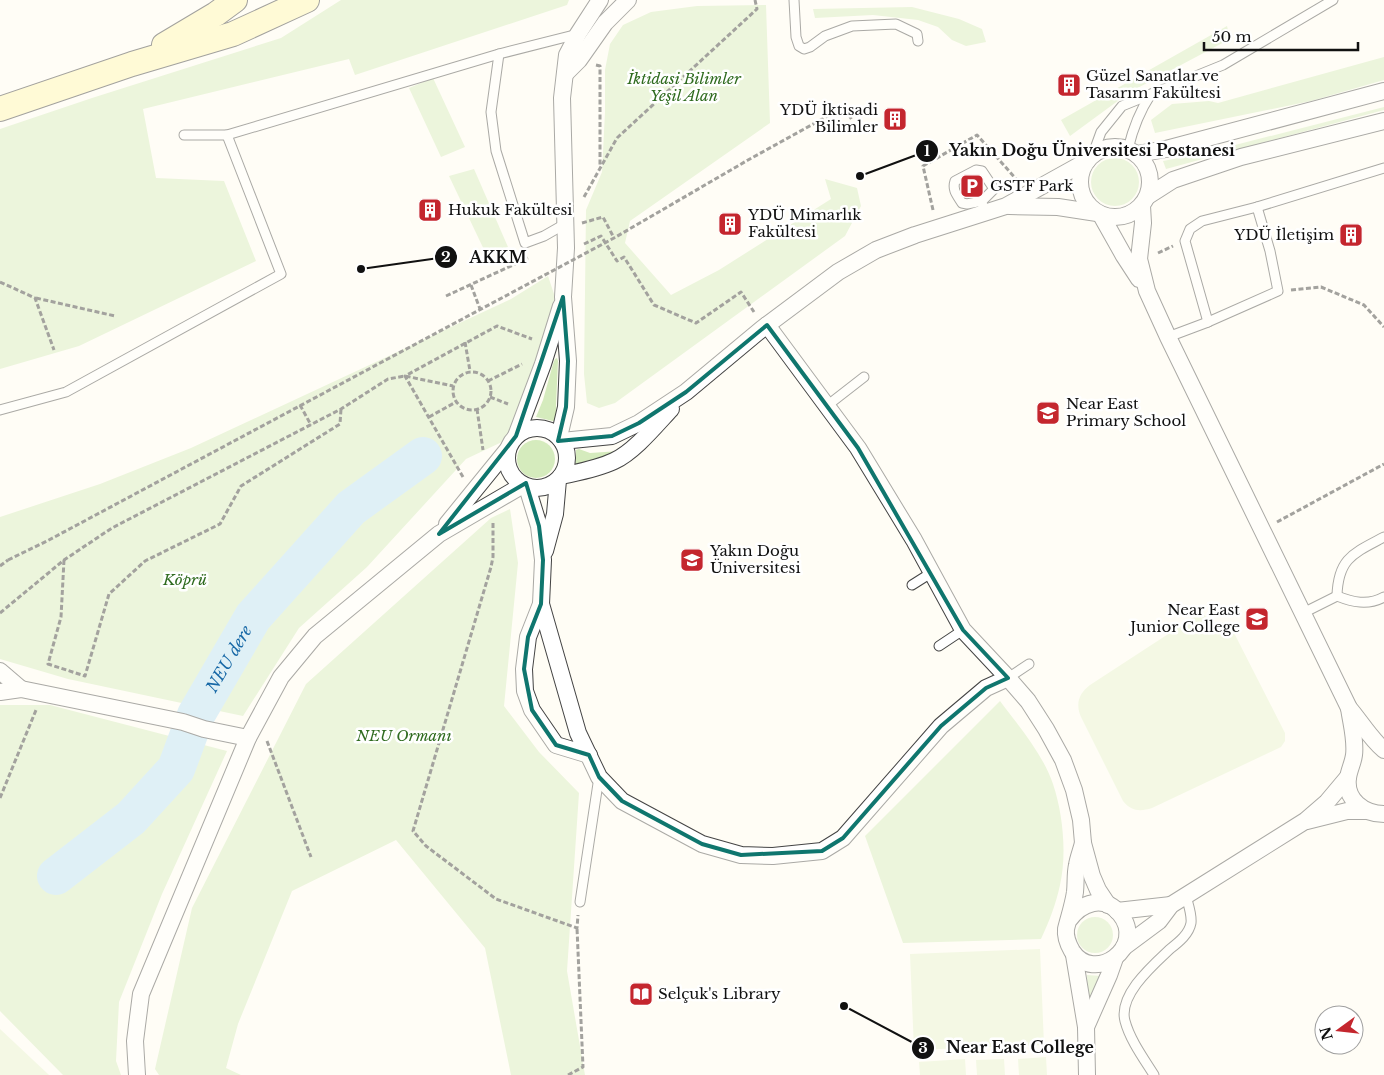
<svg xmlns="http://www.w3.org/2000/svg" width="1384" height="1075" viewBox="0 0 1384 1075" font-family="'Libre Baskerville',serif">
  <rect width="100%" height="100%" fill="#fffdf5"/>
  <g fill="#d5ebbd">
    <polygon points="341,0 569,0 567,5 355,75 349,59 143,109 156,178 224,181 256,261 79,346 0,369 0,129 92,98 281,38"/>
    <polygon points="766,5 770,123 630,221 625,243 671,295 719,270 831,199 825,179 857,188 861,206 845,236 615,403 599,408 587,403 584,374 586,210 602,172 605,112 605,70 610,44 623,25 651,12 697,6"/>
    <polygon points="912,7 959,19 982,29 986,42 966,46 952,40 938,27 918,20 873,15 815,18 813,9"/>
    <polygon points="1227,26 1230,39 1130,92 1070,136 1061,120"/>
    <polygon points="1384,57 1384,80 1311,101 1155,133 1151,120 1172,104 1209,101 1218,103"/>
    <polygon points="433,78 465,147 441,157 409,88"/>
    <polygon points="1384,107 1384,110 1166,169 1163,161 1204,153"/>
    <circle cx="1115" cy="182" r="24"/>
    <polygon points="474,169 508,247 487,256 449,176"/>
    <polygon points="548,276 556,300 512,431 504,441 466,459 367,567 299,628 243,716 68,679 0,659 0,517 100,484 191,448 511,299"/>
    <polygon points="557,358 558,361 556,405 557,422 536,417 543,400 553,364 555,359"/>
    <circle cx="536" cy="459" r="19"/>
    <polygon points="579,449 590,453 620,451 575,468 576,450"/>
    <polygon points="510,509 518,563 504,706 539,752 579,793 567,971 585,1075 511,1075 485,948 396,840 292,891 238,1024 226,1068 241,1075 159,1075 155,1069 192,908 306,684 491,518"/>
    <path d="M 1000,701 C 1018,725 1043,754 1053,784 C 1063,814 1067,854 1060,885 C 1056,904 1049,922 1041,939 L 903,943 L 865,836 Z"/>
    <polygon points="0,705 50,705 227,751 162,894 119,1002 116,1061 121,1075 63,1075 0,1011"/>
    <circle cx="1095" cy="935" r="18"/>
    <polygon points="1087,975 1101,976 1088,1008"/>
  </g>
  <g fill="#e6f2cf">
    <path d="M 1202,612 L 1211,623 L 1223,622 L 1231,627 L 1285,733 L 1285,741 L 1281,747 L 1152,808 C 1140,812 1131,811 1123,801 L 1082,719 C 1075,705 1078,694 1090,685 Z"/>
    <polygon points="1040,949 1044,1045 914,1050 910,954"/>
    <polygon points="0,1029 49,1075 0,1075"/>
    <polygon points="1046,1057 1047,1075 1019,1075 1018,1059"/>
    <polygon points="965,1059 966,1075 920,1075 919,1062"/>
    <polygon points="1004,1059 1005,1075 977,1075 976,1060"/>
  </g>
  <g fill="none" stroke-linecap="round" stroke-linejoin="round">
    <path stroke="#b9e0f7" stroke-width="38" id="s1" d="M 56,876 L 131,818 L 176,769 L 196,715 L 253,617 L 351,508 L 423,456"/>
    <g stroke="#444" stroke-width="11">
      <g id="lane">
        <polyline points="794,0 796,37 799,46 804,49 810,47 825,36 852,26 896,24 917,34 918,41"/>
        <polyline points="499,54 491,112 496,151 525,243 544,236 565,224"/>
        <polyline points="184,135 227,135 499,54 578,34"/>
        <path d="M 1128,149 C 1133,128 1139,112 1151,94"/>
        <polyline points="1093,154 1101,132 1122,106 1223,65 1333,0"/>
        <path d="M 982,201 L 994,189 L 982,171 L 976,170 L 955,181 C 952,190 957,195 962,203 L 967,204 L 982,201 L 984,214"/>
        <polyline points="1208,322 1185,241 1190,229 1202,221 1257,207 1384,168"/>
        <polyline points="1168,337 1208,322 1278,291 1270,251 1257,207"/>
        <polyline points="828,405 864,377"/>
        <polyline points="0,410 66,392 281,274 227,135"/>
        <polyline points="912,585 931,573"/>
        <path d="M 1337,596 C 1338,558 1354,553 1384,537"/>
        <path d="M 1337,596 C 1352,602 1368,606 1384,597"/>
        <polyline points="1303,613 1337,596"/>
        <polyline points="939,646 963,630"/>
        <polyline points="1008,678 1029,664"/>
        <polyline points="580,902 599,777"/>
        <path d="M 1154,1075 C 1144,1059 1130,1040 1125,1021 C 1118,995 1153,965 1170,949 C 1179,942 1189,934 1191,923 C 1192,914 1188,904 1186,896"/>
      </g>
    </g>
    <g stroke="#444" stroke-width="18">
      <g id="street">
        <polyline points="565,74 579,60 605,23 628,0"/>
        <circle cx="1115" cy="182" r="35"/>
        <polyline points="1137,154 1166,149 1384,91"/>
        <polyline points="1148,196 1173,180 1241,157 1384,121"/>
        <polyline points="1009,206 1058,207 1097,213"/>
        <path d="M 1142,206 L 1143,223 L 1139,259 L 1147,291 L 1168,337 L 1349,708 C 1361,722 1370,738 1384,750"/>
        <polyline points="1101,215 1124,256 1139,279"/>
        <polyline points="767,325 858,448 914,540 963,630 1008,678 1028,701 1046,729 1063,760 1074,790 1081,820 1083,843 1092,876 1098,890 1108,905"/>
        <circle cx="537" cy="458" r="30"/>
        <polyline points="516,436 543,364 561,306"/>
        <polyline points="559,437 566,407 568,361 563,297 566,248 562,98 567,55 578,34 600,0"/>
        <polyline points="562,441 612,436 639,423 686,392 763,328 838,272 876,250 915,235 1006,206 1087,161"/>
        <path d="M 561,476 C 579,472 597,469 614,461 C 634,452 656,425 671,409"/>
        <polyline points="527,487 539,526 543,560 541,604 528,637 524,669 525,691 532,710 556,745 589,755"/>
        <polyline points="447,524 508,449"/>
        <polyline points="545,551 555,514 558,480"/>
        <polyline points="541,604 578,733 599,777 622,801 702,844 741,855 773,856 822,851 843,838 941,726 986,688 1008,678"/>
        <polyline points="0,671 21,689"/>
        <polyline points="0,692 21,689 183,722 204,729 248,738"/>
        <path d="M 1349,708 C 1351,723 1356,740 1354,755 C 1353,763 1349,770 1348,778 C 1345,800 1364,814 1384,814"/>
        <polyline points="1307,821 1347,811 1365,811"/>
        <polyline points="1117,911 1171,905"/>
        <path d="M 1069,920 C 1081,903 1104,894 1120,914 C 1147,947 1094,985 1072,951 C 1068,944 1065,937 1066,929 C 1069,917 1073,905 1075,892 C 1076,883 1075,874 1077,865 C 1078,858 1081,851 1083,843"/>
        <polyline points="1124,947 1159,921 1171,905 1305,821 1327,802 1348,777"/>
        <polyline points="1074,955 1086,1027 1087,1075"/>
        <polyline points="1086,1027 1109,975 1115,958"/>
        <polyline points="137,1075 135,1041 141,994 248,738 281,677 315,636 439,534 523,485"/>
      </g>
    </g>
    <g stroke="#333" stroke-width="26">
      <g id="secondary">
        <polyline points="164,45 216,14 235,0"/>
        <polyline points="0,109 132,64 233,34 307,0"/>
      </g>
    </g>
    <g stroke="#333" stroke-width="3" stroke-dasharray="5 2.5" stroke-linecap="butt">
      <polyline points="596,65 600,66 600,166"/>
      <polyline points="584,197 617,138 757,9 755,0"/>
      <polyline points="933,210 923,166 977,135 1017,180"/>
      <polyline points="582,223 603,217 614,238"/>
      <polyline points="584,244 601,236 617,261 624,257 654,305 696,323 741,292 754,312"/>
      <polyline points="1158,253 1173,246"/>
      <polyline points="0,282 35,298 54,350"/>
      <polyline points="471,285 480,309"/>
      <polyline points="1291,290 1321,287 1364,305 1384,327"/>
      <polyline points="446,296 528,258"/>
      <polyline points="36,298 115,316"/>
      <polyline points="465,342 470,371"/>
      <circle cx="472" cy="391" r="19"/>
      <polyline points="488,381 522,364"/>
      <polyline points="490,397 508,404"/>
      <polyline points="300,405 311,425"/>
      <polyline points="477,409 483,450"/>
      <polyline points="429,417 456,402"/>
      <polyline points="463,477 405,376 497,326 532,339"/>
      <polyline points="1277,522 1384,464"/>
      <polyline points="493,523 493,557 491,567 413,831 426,846 496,899 577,928 578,915"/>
      <polyline points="64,560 61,617 48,664 85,676 109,594 145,561 220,524 241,486 340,424 341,409"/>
      <polyline points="0,566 8,560"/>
      <polyline points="0,613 64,560 112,528 341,409 388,379 405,376 453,386"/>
      <polyline points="267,741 311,857"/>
      <polyline points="0,798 36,710"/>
      <polyline points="568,1075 583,1067 577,928"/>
    </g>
    <use href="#lane" stroke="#fff" stroke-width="9"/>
    <use href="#street" stroke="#fff" stroke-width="16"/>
    <use href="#secondary" stroke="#fff6b0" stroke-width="24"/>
    <polyline stroke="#333" stroke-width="3" stroke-dasharray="5 2.5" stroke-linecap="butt" points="8,560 47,541 614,238 748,160 844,107 852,120"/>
  </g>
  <path d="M0 0H1384V1075H0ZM 563,297 L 568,361 L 566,407 L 558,441 L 612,436 L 639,423 L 686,392 L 767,325 L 858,448 L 963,630 L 1008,678 L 986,688 L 941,726 L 843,838 L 822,851 L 741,855 L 702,844 L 622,801 L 599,777 L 589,755 L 556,745 L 532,710 L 524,669 L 528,637 L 541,604 L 543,560 L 539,526 L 526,483 L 439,534 L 516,436 Z" fill="#fffdf5" fill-opacity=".55" fill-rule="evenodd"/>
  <path fill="none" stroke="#0f766e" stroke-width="4" stroke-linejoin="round" d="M 563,297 L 568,361 L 566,407 L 558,441 L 612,436 L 639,423 L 686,392 L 767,325 L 858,448 L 963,630 L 1008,678 L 986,688 L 941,726 L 843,838 L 822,851 L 741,855 L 702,844 L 622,801 L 599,777 L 589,755 L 556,745 L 532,710 L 524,669 L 528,637 L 541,604 L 543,560 L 539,526 L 526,483 L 439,534 L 516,436 Z"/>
  <defs>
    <g id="building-square" transform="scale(1.25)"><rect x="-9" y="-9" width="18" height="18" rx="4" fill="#c4262e" stroke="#fff"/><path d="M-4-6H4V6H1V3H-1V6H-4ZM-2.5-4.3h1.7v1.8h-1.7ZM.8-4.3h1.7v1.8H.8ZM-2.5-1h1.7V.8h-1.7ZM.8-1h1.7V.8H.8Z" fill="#fff"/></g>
    <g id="parking-square" transform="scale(1.25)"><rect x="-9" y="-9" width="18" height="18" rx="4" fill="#c4262e" stroke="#fff"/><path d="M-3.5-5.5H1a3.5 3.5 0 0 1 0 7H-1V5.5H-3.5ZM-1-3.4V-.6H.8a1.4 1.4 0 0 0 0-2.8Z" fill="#fff"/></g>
    <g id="school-square" transform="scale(1.25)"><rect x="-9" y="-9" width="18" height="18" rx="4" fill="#c4262e" stroke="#fff"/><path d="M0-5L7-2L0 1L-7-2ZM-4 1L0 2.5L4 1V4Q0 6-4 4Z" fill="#fff"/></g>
    <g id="university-square" transform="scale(1.25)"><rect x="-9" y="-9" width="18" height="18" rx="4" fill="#c4262e" stroke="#fff"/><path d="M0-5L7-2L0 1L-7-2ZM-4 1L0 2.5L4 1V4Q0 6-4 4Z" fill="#fff"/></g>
    <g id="library-square" transform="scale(1.25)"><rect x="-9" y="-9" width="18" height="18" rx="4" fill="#c4262e" stroke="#fff"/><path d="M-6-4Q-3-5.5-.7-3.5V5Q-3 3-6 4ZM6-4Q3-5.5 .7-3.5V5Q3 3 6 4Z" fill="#fff"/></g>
  </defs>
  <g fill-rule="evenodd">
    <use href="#building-square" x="1069" y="85"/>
    <use href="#building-square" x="895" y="119"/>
    <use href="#parking-square" x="972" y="186"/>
    <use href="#building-square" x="430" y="210"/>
    <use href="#building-square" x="730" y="224"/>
    <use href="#building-square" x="1351" y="235"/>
    <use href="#school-square" x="1048" y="413"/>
    <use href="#university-square" x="692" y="560"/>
    <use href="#school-square" x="1257" y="619"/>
    <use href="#library-square" x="641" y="994"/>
  </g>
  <g text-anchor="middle" stroke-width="5" stroke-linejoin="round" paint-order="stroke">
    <g font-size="15" fill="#111" stroke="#fff" text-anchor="start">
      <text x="1086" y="81">Güzel Sanatlar ve<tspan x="1086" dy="17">Tasarım Fakültesi</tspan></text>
      <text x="878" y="115" text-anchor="end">YDÜ İktisadi<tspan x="878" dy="17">Bilimler</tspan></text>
      <text x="990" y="191">GSTF Park</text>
      <text x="448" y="215">Hukuk Fakültesi</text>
      <text x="748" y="220">YDÜ Mimarlık<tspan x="748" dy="17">Fakültesi</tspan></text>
      <text x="1334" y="240" text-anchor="end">YDÜ İletişim</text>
      <text x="1066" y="409">Near East<tspan x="1066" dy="17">Primary School</tspan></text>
      <text x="710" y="556">Yakın Doğu<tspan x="710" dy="17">Üniversitesi</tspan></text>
      <text x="1240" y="615" text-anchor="end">Near East<tspan x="1240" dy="17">Junior College</tspan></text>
      <text x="658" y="999">Selçuk's Library</text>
    </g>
    <g font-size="15" font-style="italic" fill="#2f6b1f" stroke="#fff">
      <text x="684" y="84">İktidasi Bilimler<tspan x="684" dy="17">Yeşil Alan</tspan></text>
      <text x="185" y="585">Köprü</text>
      <text x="404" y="741">NEU Ormanı</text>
    </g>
    <g font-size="16" font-style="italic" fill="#1768a6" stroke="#fff">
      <text dy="6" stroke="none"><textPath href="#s1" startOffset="284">NEU dere</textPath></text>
    </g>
  </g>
  <path fill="none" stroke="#111" stroke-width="2" d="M860 176L927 151M361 269L446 257M844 1006L923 1048"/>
  <g fill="#111" stroke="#fff" stroke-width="2">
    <circle cx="860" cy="176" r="5"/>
    <circle cx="361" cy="269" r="5"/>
    <circle cx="844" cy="1006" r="5"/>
    <circle cx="927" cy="151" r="12"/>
    <circle cx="446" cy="257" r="12"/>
    <circle cx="923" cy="1048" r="12"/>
  </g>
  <g font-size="15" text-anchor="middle" font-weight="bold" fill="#fff">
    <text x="927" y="156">1</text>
    <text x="446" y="262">2</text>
    <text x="923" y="1053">3</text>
  </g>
  <g font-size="16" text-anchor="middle" font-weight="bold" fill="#111" stroke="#fff" stroke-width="5" stroke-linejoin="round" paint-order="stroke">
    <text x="1092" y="156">Yakın Doğu Üniversitesi Postanesi</text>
    <text x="498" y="263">AKKM</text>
    <text x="1020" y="1053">Near East College</text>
  </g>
  <g transform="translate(1339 1030) rotate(255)"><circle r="24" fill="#ffffff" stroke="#a0a0a0"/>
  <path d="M0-4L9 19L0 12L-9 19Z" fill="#c4262e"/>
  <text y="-8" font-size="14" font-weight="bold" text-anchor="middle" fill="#111111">N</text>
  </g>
  <path d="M1204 42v8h154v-8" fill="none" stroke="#111111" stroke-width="2.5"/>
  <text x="1212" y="42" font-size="15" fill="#111111" stroke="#ffffff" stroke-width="4" paint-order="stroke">50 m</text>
</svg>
